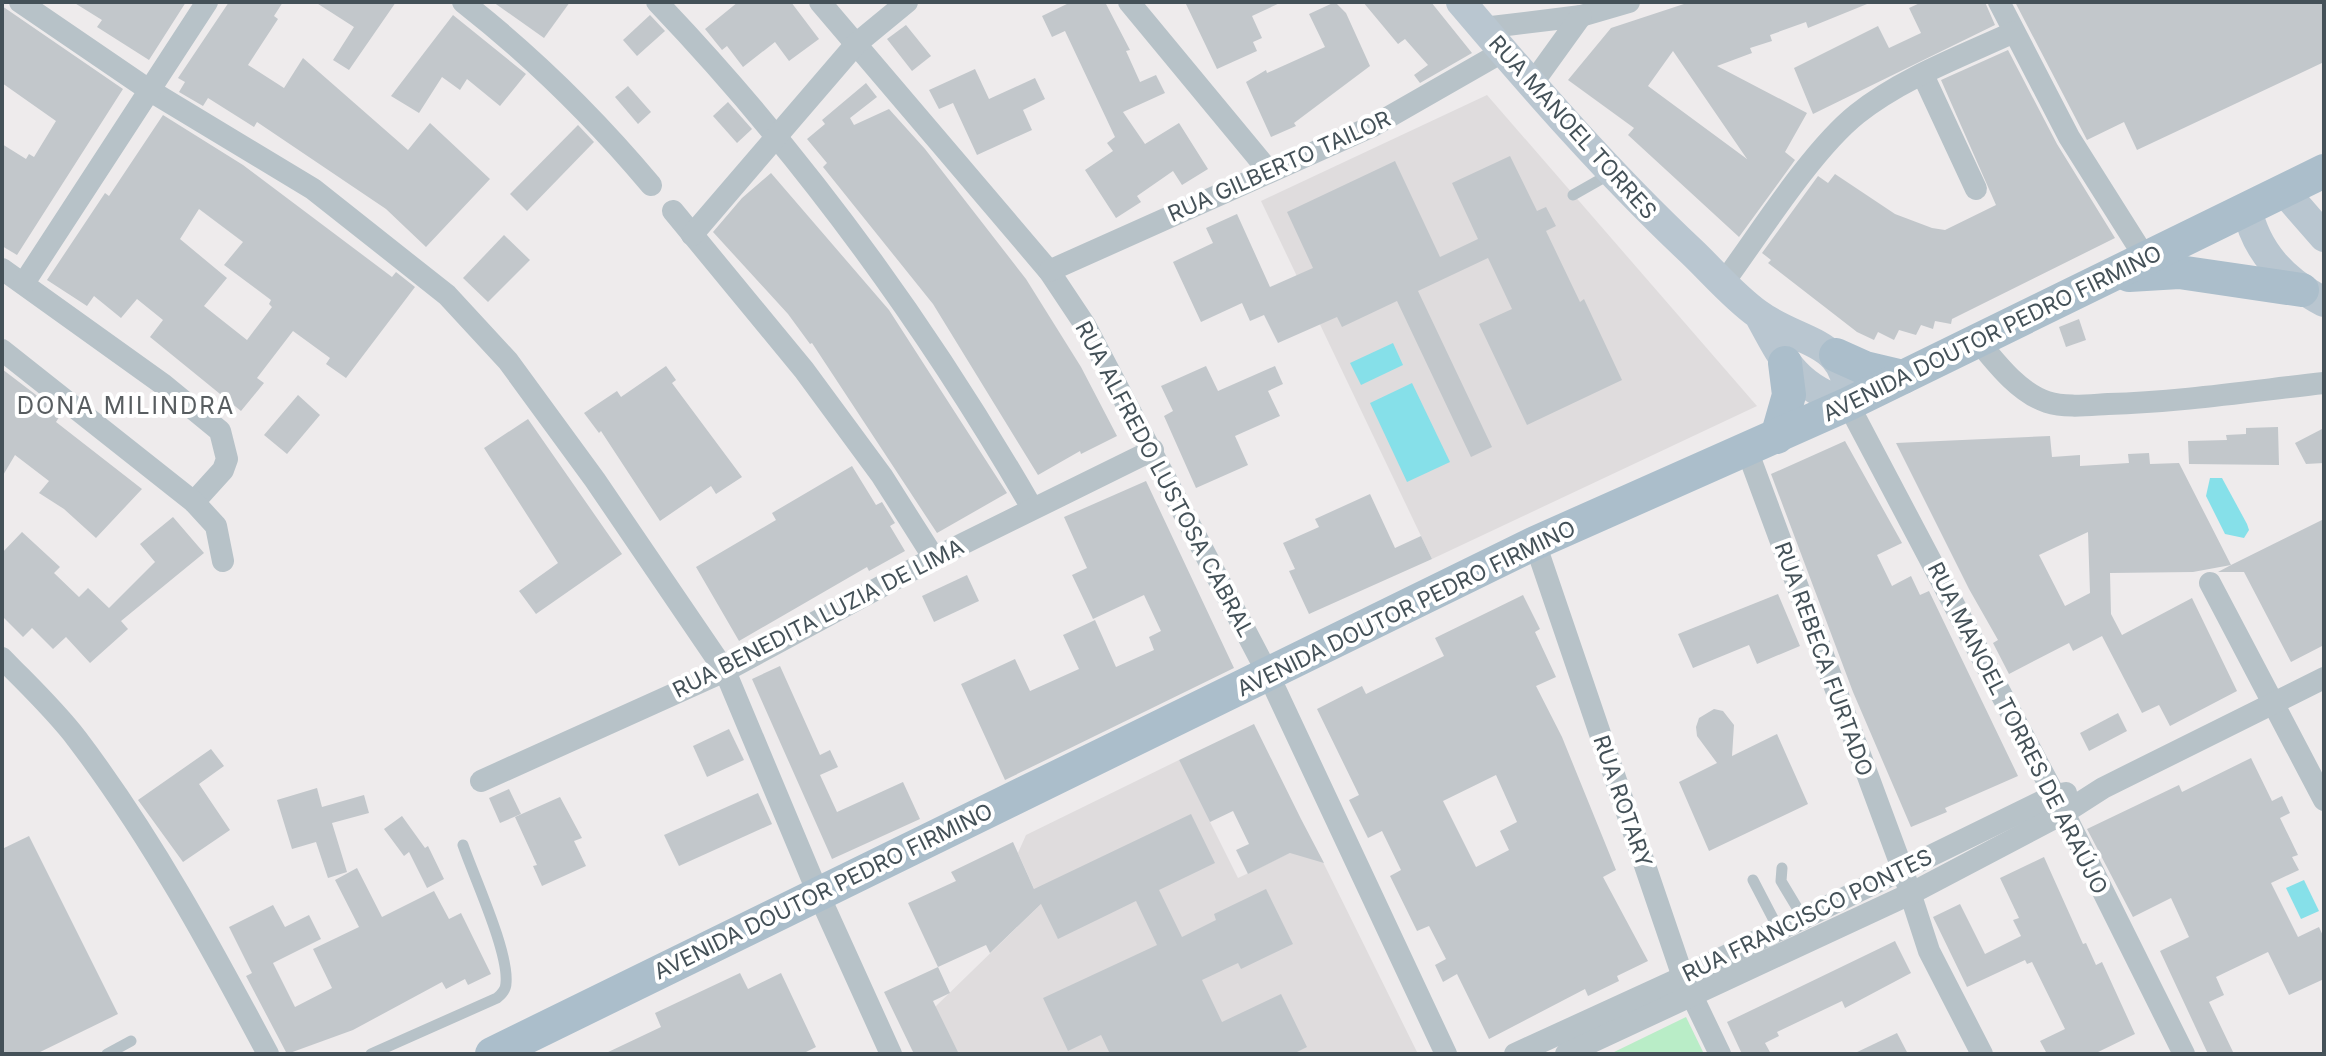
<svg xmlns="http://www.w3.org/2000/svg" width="2326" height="1056" viewBox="0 0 2326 1056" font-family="Inter,sans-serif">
  <rect width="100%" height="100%" fill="#eeebec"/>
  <g fill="#dfdcdd">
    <polygon points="1487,95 1757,406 1432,559 1261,201"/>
    <polygon points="1179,760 1238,878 1290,853 1319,854 1418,1054 959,1054 935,1007 1041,904 1018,853 1026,835"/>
  </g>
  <polygon fill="#b9edc7" points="1686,1017 1704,1054 1610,1054"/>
  <g fill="#86e0e9">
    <polygon points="1393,343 1403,365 1361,385 1350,363"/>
    <polygon points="1412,383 1450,462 1407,482 1370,403"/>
    <polygon points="2210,478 2222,478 2247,524 2249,530 2244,538 2225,534 2206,496"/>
    <polygon points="2304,880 2319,911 2301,919 2286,888"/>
  </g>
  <g fill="#c2c7cb" fill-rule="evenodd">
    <polygon points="73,2 186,2 149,60 97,27 102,20"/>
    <polygon points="229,2 283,2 274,16 278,19 248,65 284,88 303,58 408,150 430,123 490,179 426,247 386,209 257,122 254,127 208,98 203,106 179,92 185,82 178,78"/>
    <polygon points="315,2 396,2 349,70 333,60 354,27"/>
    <polygon points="493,2 570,2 544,38"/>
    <polygon points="738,2 791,2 819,39 789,61 775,42 743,67 727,46 722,50 705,29"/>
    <polygon points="1071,2 1105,2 1130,50 1126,51 1140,82 1156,75 1165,93 1123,112 1145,144 1179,123 1208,169 1182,185 1173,171 1137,196 1141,202 1116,218 1085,170 1113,151 1107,143 1115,137 1065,31 1052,37 1042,16"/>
    <polygon points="1185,2 1282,2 1252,16 1262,38 1253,42 1257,51 1217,69"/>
    <polygon points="1335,2 1346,13 1370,66 1294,123 1296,126 1271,137 1246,82 1266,70 1267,73 1325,47 1309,14"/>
    <polygon points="1363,2 1431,2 1472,53 1420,83 1414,75 1428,65 1405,39 1398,44"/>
    <path d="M 1690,2 L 1872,2 L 1808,28 L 1806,22 L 1770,35 L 1772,41 L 1750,48 L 1752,53 L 1717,66 L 1807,113 L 1785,152 L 1795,160 L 1739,237 L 1628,135 L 1634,128 L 1568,80 L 1611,28 ZM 1673,51 L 1747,159 L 1648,86 Z"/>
    <polygon points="1922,2 1985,2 1995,25 1813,114 1794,68 1878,26 1889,48 1921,33 1909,8"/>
    <polygon points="2015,2 2324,2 2324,62 2137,150 2124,122 2087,140"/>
    <polygon points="2,6 123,89 17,255 2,246 2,144 26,159 29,154 34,157 56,121 2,83"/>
    <polygon points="453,15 526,74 500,106 467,79 460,90 442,77 419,113 391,96"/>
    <polygon points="650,15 665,31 637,56 623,40"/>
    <polygon points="906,25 931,56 912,71 887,39"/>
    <polygon points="2008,50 2057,144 2115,238 1952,319 1951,324 1935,321 1933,329 1921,325 1916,335 1899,330 1894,340 1878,332 1874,340 1857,332 1768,263 1771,260 1762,253 1818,176 1828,183 1835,174 1895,214 1932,228 1945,230 1996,205 1941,80"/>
    <polygon points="975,69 989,99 1035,78 1045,99 1023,110 1032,130 977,155 953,103 939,109 929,90"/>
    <polygon points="866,83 877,97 850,118 854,125 889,109 925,149 1026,279 1081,367 1117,436 1081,454 1080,451 1038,475 933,304 823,167 827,163 807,139 825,124 822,120"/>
    <polygon points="628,86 651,112 638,124 615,97"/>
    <polygon points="728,102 752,129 737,143 713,116"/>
    <path d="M 163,115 L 243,165 L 392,277 L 396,272 L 415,287 L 346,378 L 326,364 L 330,358 L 293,331 L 257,378 L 264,383 L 241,411 L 150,337 L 163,320 L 137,299 L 121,318 L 94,296 L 87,306 L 47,280 L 105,193 L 109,196 ZM 199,209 L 243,242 L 224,265 L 271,300 L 269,304 L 272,307 L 247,340 L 204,306 L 227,278 L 180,239 Z"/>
    <polygon points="578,125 594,142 527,211 510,194"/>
    <polygon points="1510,156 1537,211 1546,207 1556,226 1546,231 1580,302 1584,299 1622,380 1527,425 1479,324 1512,309 1488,258 1418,291 1492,447 1471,457 1397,301 1342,327 1337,317 1278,343 1264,315 1250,321 1242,303 1201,322 1173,262 1213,243 1206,228 1237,214 1270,287 1313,268 1287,212 1395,161 1440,257 1478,239 1452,183"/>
    <polygon points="771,173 889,310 1007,493 937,533 812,343 810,344 788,314 713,232 742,198"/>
    <polygon points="504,235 530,260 488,302 463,278"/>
    <polygon points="2079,319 2086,340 2066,347 2059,327"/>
    <polygon points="666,366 676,380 672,383 742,477 716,494 711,486 660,521 601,431 599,433 584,413 617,391 621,397"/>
    <polygon points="1206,366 1218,391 1275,366 1283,384 1268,391 1280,416 1235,436 1248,465 1196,488 1164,416 1173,411 1161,386"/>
    <polygon points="2,369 61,414 56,422 142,489 96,538 64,509 39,493 49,481 15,455 2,477"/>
    <polygon points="298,395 320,415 287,454 264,435"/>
    <polygon points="528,419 622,554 536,614 519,591 558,563 484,448"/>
    <polygon points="2278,427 2279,465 2189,464 2188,441 2227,440 2226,435 2246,434 2246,428"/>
    <polygon points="2324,428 2324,463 2306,464 2295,443"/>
    <path d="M 2050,436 L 2052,457 L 2080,455 L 2080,466 L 2129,463 L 2128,454 L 2149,453 L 2150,464 L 2179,463 L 2231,565 L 2324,519 L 2324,645 L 2291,662 L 2244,572 L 2218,572 L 2231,565 L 2193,572 L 2110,573 L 2111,614 L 2122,635 L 2192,598 L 2237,691 L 2170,726 L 2159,705 L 2142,713 L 2102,636 L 2073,651 L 2069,643 L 2009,674 L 1993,643 L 1998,640 L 1969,589 L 1896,443 ZM 2088,532 L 2090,593 L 2065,606 L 2039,555 Z"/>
    <polygon points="1845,441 1902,543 1877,555 1892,586 1911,576 1920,595 1929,591 2018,776 1945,808 1947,812 1911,827 1853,692 1771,474"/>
    <polygon points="852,466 876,505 882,502 895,523 890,526 905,551 869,571 867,567 739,641 696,567 776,520 772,513"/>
    <polygon points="1146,481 1234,668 1005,780 961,684 1015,659 1030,691 1079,669 1063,635 1095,620 1116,667 1154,650 1149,637 1161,631 1144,595 1093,619 1072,575 1087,568 1064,517"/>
    <polygon points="1370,494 1395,548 1421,536 1432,559 1309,614 1289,571 1295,569 1283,543 1319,527 1315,519"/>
    <polygon points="173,517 204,553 121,621 128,629 90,663 66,637 53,649 32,628 23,637 2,616 2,553 22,532 60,567 54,573 79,597 88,588 109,608 155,562 140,544"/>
    <polygon points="967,575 979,601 934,622 922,596"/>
    <polygon points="1778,594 1800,646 1757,664 1749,645 1693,668 1678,634"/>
    <path d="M 1523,595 L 1540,629 L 1535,632 L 1556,677 L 1536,686 L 1562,737 L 1616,870 L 1603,877 L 1648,961 L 1617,976 L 1619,981 L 1588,996 L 1585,989 L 1489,1039 L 1457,974 L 1443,982 L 1435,965 L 1446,959 L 1429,926 L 1417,931 L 1390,876 L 1401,870 L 1382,831 L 1368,838 L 1349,800 L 1359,795 L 1317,709 L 1362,686 L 1366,694 L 1444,656 L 1435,638 ZM 1496,775 L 1517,822 L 1500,831 L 1509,850 L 1476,867 L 1443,801 Z"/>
    <polygon points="780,666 820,755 830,750 838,767 820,775 837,812 903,782 920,819 832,859 752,679"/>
    <polygon points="1714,709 1723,711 1734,725 1732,756 1777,734 1808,804 1709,851 1679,782 1717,763 1697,736 1696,727 1699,718"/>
    <polygon points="2118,713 2127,731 2089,751 2080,733"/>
    <polygon points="1254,724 1301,819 1324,863 1290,853 1248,874 1236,850 1249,844 1233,811 1210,822 1179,760"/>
    <polygon points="729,729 744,760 707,777 693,746"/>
    <polygon points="211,749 224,766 199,784 230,830 183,862 138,800"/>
    <polygon points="2251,758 2272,801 2282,796 2290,813 2280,818 2298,855 2292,857 2299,870 2271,883 2298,937 2319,927 2324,938 2324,979 2289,995 2268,952 2216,977 2224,995 2209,1002 2234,1054 2208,1054 2160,951 2189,937 2171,898 2133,917 2087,829 2179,785 2182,792"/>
    <polygon points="317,788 322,807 364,795 369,813 332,823 347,872 328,878 316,842 292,849 277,800"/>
    <polygon points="509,789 521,814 500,823 489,798"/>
    <polygon points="758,793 772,824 679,866 664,835"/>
    <polygon points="560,797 582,838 574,841 586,866 542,886 533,866 537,865 515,817"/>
    <polygon points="1191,814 1215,863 1159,890 1182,937 1216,920 1214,914 1266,889 1293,944 1241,969 1238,963 1202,980 1222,1022 1281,994 1307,1047 1293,1054 1110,1054 1101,1035 1068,1051 1043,998 1157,945 1136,901 1058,939 1041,904 990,953 986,945 938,967 908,903 956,881 951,872 1013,842 1034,889"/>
    <polygon points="402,816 425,848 428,846 444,879 427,888 409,852 404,856 384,829"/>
    <polygon points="29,836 118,1014 36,1054 2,1054 2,849"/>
    <polygon points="2044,857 2083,944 2086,943 2096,965 2102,962 2135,1034 2094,1054 2047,1054 2040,1041 2065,1029 2032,962 2027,964 2025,960 1967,987 1933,917 1960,904 1985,954 2021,936 2013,920 2019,918 2000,878"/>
    <polygon points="357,868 382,917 434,891 449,919 461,913 491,974 468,985 465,979 446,989 442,982 353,1030 287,1054 246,976 252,973 229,927 273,905 285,927 309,915 321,939 273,963 295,1007 332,988 313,949 359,927 335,880"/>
    <polygon points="1895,941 1911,973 1845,1008 1842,1001 1777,1032 1779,1036 1765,1043 1771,1054 1742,1054 1727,1022"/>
    <polygon points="938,967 950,993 933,1001 959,1054 914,1054 884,992"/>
    <polygon points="740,973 748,989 781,973 816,1047 802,1054 604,1054 661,1027 655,1013"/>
    <polygon points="1897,1033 1908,1054 1853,1054"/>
  </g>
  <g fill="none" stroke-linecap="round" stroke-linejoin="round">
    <g stroke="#b7c2c8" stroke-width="11">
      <polyline points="1573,195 1610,174"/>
      <polyline points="1782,868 1781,881 1802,916"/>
      <polyline points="1753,880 1778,928"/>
      <polyline points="107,1054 131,1041"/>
      <path d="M 371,1054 L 497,998 C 502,994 506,990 506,983 C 509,952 474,877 463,845"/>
    </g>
    <g stroke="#b7c2c8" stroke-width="22">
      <polyline points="20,2 149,90 313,189 447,295 508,361 595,480 725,671 818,893 891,1054"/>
      <path d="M 463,2 C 533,57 594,117 651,185"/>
      <path d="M 657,2 C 802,154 927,326 1032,508"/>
      <polyline points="820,2 1049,271 1085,325 1268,674 1446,1054"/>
      <polyline points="1129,2 1268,170"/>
      <polyline points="1999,2 2069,137 2146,259"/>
      <polyline points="1483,28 1581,16 1629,2"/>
      <polyline points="1923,75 1976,189"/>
      <polyline points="1532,84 1581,16"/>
      <polyline points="673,211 804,370 882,476 934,558"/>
      <polyline points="692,235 856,44 907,2"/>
      <polyline points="2,269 164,385 220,431 227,459 223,470 194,502"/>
      <polyline points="1049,271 1373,126 1504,51"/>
      <path d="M 1724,282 C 1760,233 1811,151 1857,114 C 1902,78 1962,56 2014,32"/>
      <polyline points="24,283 207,2"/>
      <path d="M 1978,341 C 1996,363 2019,393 2047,402 C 2066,408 2089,405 2108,404 C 2180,402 2252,391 2324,383"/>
      <polyline points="2,350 194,502 216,526 223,561"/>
      <polyline points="1848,404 2064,813 2184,1054"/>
      <polyline points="1747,450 1902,868 1929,951 1982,1054"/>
      <polyline points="1535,543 1683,977 1720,1054"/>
      <polyline points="2210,583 2324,800"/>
      <path d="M 2,658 C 27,684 55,710 77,739 C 152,838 210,945 268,1054"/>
      <polyline points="481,781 725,671 934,558 1153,450"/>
      <polyline points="1515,1054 1683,977 2055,795 2066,793"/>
      <polyline points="1566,1054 1910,894 2064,813 2103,788 2324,678"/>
    </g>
    <g stroke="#b9c6d0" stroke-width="30">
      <path d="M 1461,2 C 1535,89 1609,174 1692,252 C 1713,272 1734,297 1758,314 C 1800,345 1851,339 1848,404 C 1795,387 1784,361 1759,315"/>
      <polyline points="2284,191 2324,237"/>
      <path d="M 2247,208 C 2256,253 2285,281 2324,302"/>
    </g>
    <g stroke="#abbecb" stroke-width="34">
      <polyline points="2129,275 2179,272 2302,290"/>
      <polyline points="1836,355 1865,368 1903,377"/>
      <polyline points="1777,437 1789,395 1785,363"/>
      <polyline points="492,1054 1535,543 1848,404 2324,171"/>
    </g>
  </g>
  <g text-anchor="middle" stroke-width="8" stroke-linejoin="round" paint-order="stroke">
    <g font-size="22" fill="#445158" stroke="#fff">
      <text transform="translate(1573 127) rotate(48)" y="8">RUA MANOEL TORRES</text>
      <text transform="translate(1279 166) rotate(-24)" y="8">RUA GILBERTO TAILOR</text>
      <text transform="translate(1992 333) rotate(-26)" y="8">AVENIDA DOUTOR PEDRO FIRMINO</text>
      <text transform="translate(1165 479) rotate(62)" y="8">RUA ALFREDO LUSTOSA CABRAL</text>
      <text transform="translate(1406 608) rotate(-26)" y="8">AVENIDA DOUTOR PEDRO FIRMINO</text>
      <text transform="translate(818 618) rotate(-27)" y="8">RUA BENEDITA LUZIA DE LIMA</text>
      <text transform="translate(1824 659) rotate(70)" y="8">RUA REBECA FURTADO</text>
      <text transform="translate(2018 728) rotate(63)" y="8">RUA MANOEL TORRES DE ARAÚJO</text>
      <text transform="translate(1623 801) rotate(71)" y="8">RUA ROTARY</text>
      <text transform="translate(823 891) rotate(-26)" y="8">AVENIDA DOUTOR PEDRO FIRMINO</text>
      <text transform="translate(1807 915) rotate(-26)" y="8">RUA FRANCISCO PONTES</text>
    </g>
    <g font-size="24" letter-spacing="2" fill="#585d60" stroke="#fff">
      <text x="126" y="414">DONA MILINDRA</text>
    </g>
  </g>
  <rect width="2326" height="1056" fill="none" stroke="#445158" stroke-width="8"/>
</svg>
